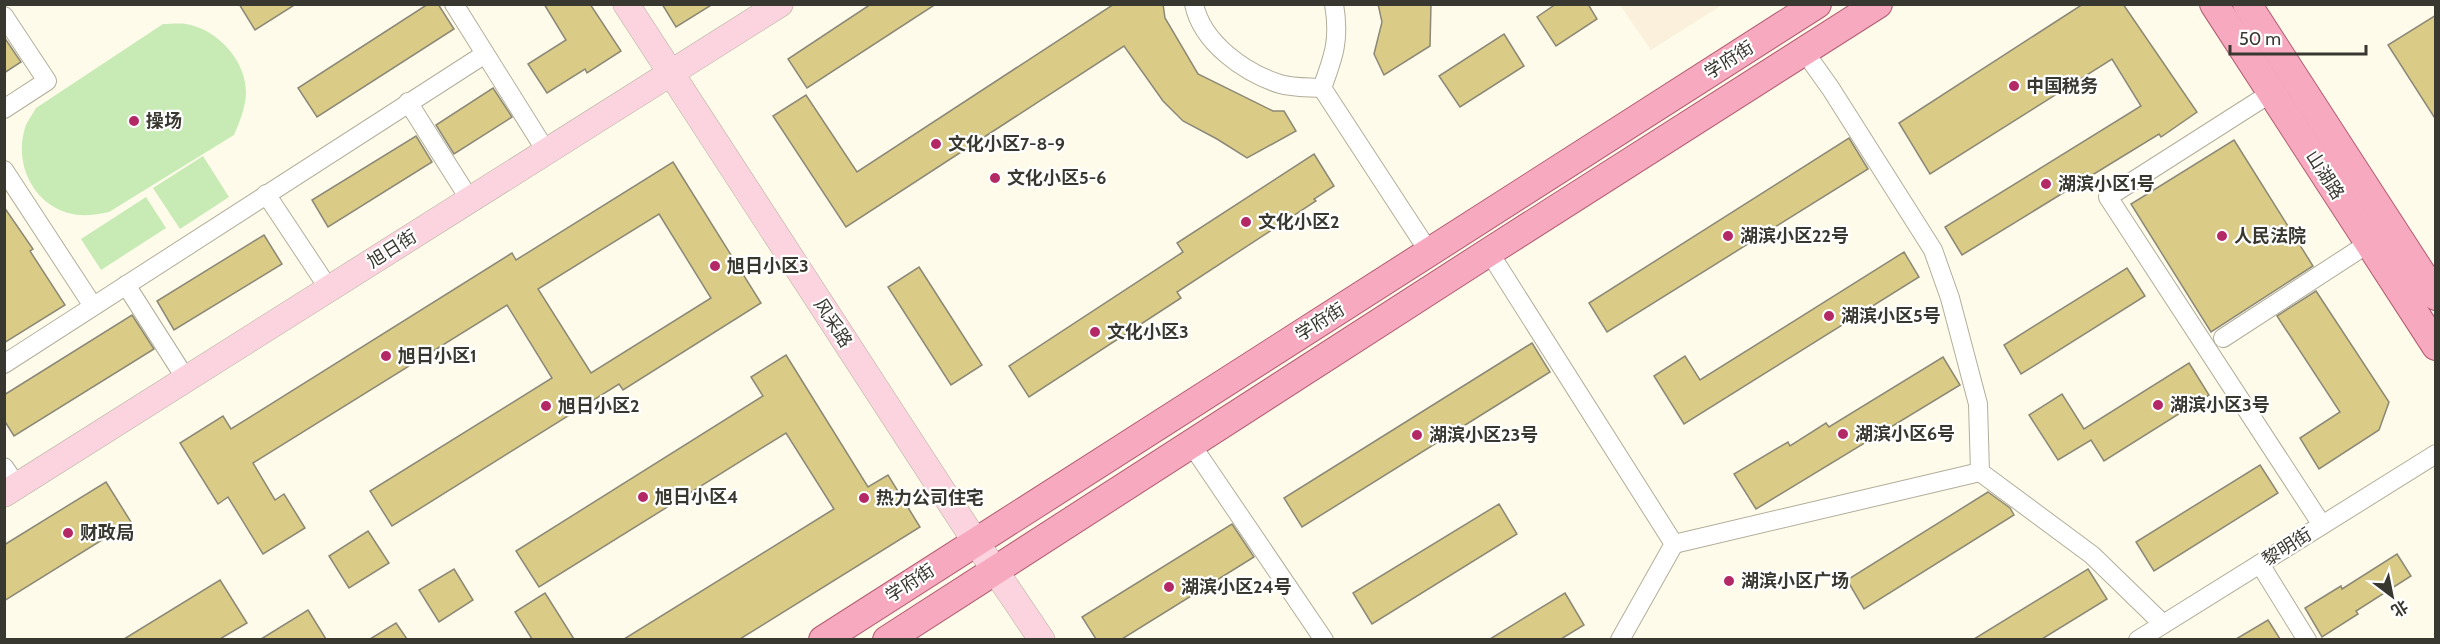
<svg xmlns="http://www.w3.org/2000/svg" width="2440" height="644" viewBox="0 0 2440 644" font-family="Cabin,'Noto Sans SC',sans-serif">
  <rect width="100%" height="100%" fill="#fefbeb"/>
  <polygon fill="#faf0db" points="1620,5 1722,5 1651,50"/>
  <g fill="#c8ebb6">
    <path d="M 163,24 C 170,24 179,23 186,24 C 218,29 247,62 246,94 C 245,109 240,121 234,135 L 109,212 C 95,215 82,217 68,213 C 32,203 14,162 25,128 C 27,121 33,114 36,108 Z"/>
    <polygon points="203,156 229,197 180,229 153,188"/>
    <polygon points="146,197 166,228 101,270 81,239"/>
  </g>
  <g fill="#dacc87" stroke="#8c8876" stroke-width="1.5" fill-rule="evenodd">
    <polygon points="239,4 296,4 255,30"/>
    <polygon points="428,4 438,4 454,29 317,117 298,88"/>
    <polygon points="544,4 590,4 621,51 587,73 585,69 547,93 528,64 566,40"/>
    <polygon points="662,4 713,4 676,27"/>
    <polygon points="871,4 936,4 807,88 788,59"/>
    <polygon points="1114,4 1163,4 1165,18 1198,74 1273,111 1284,111 1296,131 1247,158 1217,139 1183,121 1163,101 1124,46 846,227 773,116 806,95 857,172"/>
    <polygon points="1378,4 1431,4 1430,46 1384,75 1374,54 1382,22"/>
    <polygon points="1556,4 1588,4 1597,19 1556,46 1537,17"/>
    <polygon points="2083,4 2123,4 2197,112 2161,137 2159,134 1962,255 1945,227 2141,106 2112,59 1930,174 1899,123"/>
    <polygon points="2436,15 2436,120 2388,45"/>
    <polygon points="1504,34 1524,66 1460,107 1439,76"/>
    <polygon points="4,37 21,62 4,73"/>
    <polygon points="493,88 512,117 454,154 436,125"/>
    <polygon points="416,136 432,162 328,227 312,200"/>
    <polygon points="1849,138 1868,169 1607,332 1589,303"/>
    <polygon points="2234,140 2313,266 2211,332 2131,204"/>
    <polygon points="1314,154 1334,186 1314,199 1316,201 1177,292 1181,298 1029,397 1009,366 1183,252 1177,243"/>
    <path d="M 673,162 L 761,303 L 623,390 L 619,384 L 392,526 L 370,491 L 552,378 L 507,305 L 253,463 L 275,500 L 284,494 L 305,528 L 263,554 L 228,497 L 218,504 L 180,443 L 223,416 L 231,429 L 512,253 L 516,260 ZM 659,214 L 711,298 L 591,373 L 538,289 Z"/>
    <polygon points="4,207 33,249 30,251 65,305 4,343"/>
    <polygon points="264,235 282,264 174,330 157,301"/>
    <polygon points="1904,252 1919,277 1684,424 1654,376 1685,356 1700,380"/>
    <polygon points="919,267 982,365 951,385 888,287"/>
    <polygon points="2127,268 2145,296 2021,374 2004,345"/>
    <polygon points="2316,291 2389,402 2379,430 2319,469 2300,438 2340,412 2277,316"/>
    <polygon points="132,315 154,349 14,436 4,420 4,395"/>
    <polygon points="1532,343 1550,372 1302,527 1284,498"/>
    <polygon points="786,355 868,487 888,475 920,527 740,639 624,639 834,509 786,433 539,587 516,551 763,396 751,377"/>
    <polygon points="1943,357 1960,385 1756,509 1734,474 1788,442 1790,446 1826,423 1829,427"/>
    <polygon points="2189,363 2209,395 2104,461 2091,440 2058,460 2029,415 2062,394 2084,429"/>
    <polygon points="2260,465 2278,493 2154,571 2136,542"/>
    <polygon points="106,482 131,522 4,601 4,545"/>
    <polygon points="1988,492 2010,508 2014,515 1864,609 1847,580"/>
    <polygon points="1499,504 1517,534 1372,624 1353,593"/>
    <polygon points="1232,524 1254,557 1122,639 1096,639 1082,617"/>
    <polygon points="368,531 389,563 349,588 329,556"/>
    <polygon points="2397,554 2411,576 2356,611 2358,614 2322,637 2305,608 2341,586 2342,589"/>
    <polygon points="454,569 473,600 439,622 419,590"/>
    <polygon points="2088,569 2107,599 2042,639 1974,639"/>
    <polygon points="220,580 247,623 220,639 124,639"/>
    <polygon points="545,593 574,639 532,639 515,612"/>
    <polygon points="1565,593 1584,625 1561,639 1490,639"/>
    <polygon points="308,610 326,639 261,639"/>
    <polygon points="2268,620 2280,639 2236,639"/>
    <polygon points="396,623 407,639 370,639"/>
  </g>
  <g fill="none" stroke-linecap="round" stroke-linejoin="round">
    <g stroke="#b2ae9b" stroke-width="20">
      <g id="minor">
        <polyline points="454,4 546,151"/>
        <path d="M 1194,4 C 1202,43 1245,73 1280,84 C 1293,88 1309,87 1322,88"/>
        <path d="M 1334,4 C 1340,39 1334,56 1322,88 L 1429,252"/>
        <polyline points="4,16 47,81 4,109"/>
        <polyline points="1804,51 1831,89 1933,250 1950,298 1978,404 1980,472"/>
        <polyline points="2271,93 2108,197 2322,525"/>
        <polyline points="408,102 470,200"/>
        <polyline points="4,170 93,306"/>
        <polyline points="266,194 329,289"/>
        <polyline points="1489,252 1674,544 1620,640"/>
        <polyline points="126,285 186,379"/>
        <polyline points="2223,338 2369,243"/>
        <polyline points="4,364 485,54"/>
        <polyline points="1191,444 1324,640"/>
        <polyline points="4,467 17,486"/>
        <polyline points="1674,544 1980,472 2092,555 2163,624"/>
        <polyline points="2260,564 2307,640"/>
        <polyline points="2138,640 2436,454"/>
      </g>
    </g>
    <g stroke="#b2ae9b" stroke-width="27">
      <g id="secondary">
        <polyline points="626,4 975,541 1042,640"/>
        <polyline points="4,494 780,4"/>
      </g>
    </g>
    <g stroke="#b15c71" stroke-width="30">
      <g id="primary">
        <polyline points="2214,4 2436,346"/>
        <polyline points="2247,4 2436,296"/>
        <polyline points="823,640 1817,4"/>
        <polyline points="887,640 1489,252 1878,4"/>
      </g>
    </g>
    <use href="#minor" stroke="#fff" stroke-width="18"/>
    <use href="#secondary" stroke="#fbd4df" stroke-width="26"/>
    <use href="#primary" stroke="#f7a9bf" stroke-width="28"/>
  </g>
  <g fill="#b32966" stroke="#fff" stroke-width="2">
    <circle cx="2014" cy="86" r="6"/>
    <circle cx="134" cy="121" r="6"/>
    <circle cx="936" cy="144" r="6"/>
    <circle cx="995" cy="178" r="6"/>
    <circle cx="2046" cy="184" r="6"/>
    <circle cx="1246" cy="222" r="6"/>
    <circle cx="1728" cy="236" r="6"/>
    <circle cx="2222" cy="236" r="6"/>
    <circle cx="715" cy="266" r="6"/>
    <circle cx="1829" cy="316" r="6"/>
    <circle cx="1095" cy="332" r="6"/>
    <circle cx="386" cy="356" r="6"/>
    <circle cx="2158" cy="405" r="6"/>
    <circle cx="546" cy="406" r="6"/>
    <circle cx="1843" cy="434" r="6"/>
    <circle cx="1417" cy="435" r="6"/>
    <circle cx="643" cy="497" r="6"/>
    <circle cx="864" cy="498" r="6"/>
    <circle cx="68" cy="533" r="6"/>
    <circle cx="1729" cy="581" r="6"/>
    <circle cx="1169" cy="587" r="6"/>
  </g>
  <g text-anchor="middle" stroke-width="4.5" stroke-linejoin="round" paint-order="stroke">
    <g font-size="18" fill="#393830" stroke="#fff">
      <text transform="translate(1729 60) rotate(-32)" y="6">学府街</text>
      <text transform="translate(2325 175) rotate(57)" y="6">山湖路</text>
      <text transform="translate(392 249) rotate(-32)" y="6">旭日街</text>
      <text transform="translate(1320 322) rotate(-32)" y="6">学府街</text>
      <text transform="translate(833 323) rotate(57)" y="6">风采路</text>
      <text transform="translate(2287 547) rotate(-32)" y="6">黎明街</text>
      <text transform="translate(910 583) rotate(-33)" y="6">学府街</text>
    </g>
    <g font-size="18" font-weight="bold" fill="#393830" stroke="#fff" text-anchor="start">
      <text x="2026" y="92">中国税务</text>
      <text x="146" y="127">操场</text>
      <text x="948" y="150">文化小区7-8-9</text>
      <text x="1007" y="184">文化小区5-6</text>
      <text x="2058" y="190">湖滨小区1号</text>
      <text x="1258" y="228">文化小区2</text>
      <text x="1740" y="242">湖滨小区22号</text>
      <text x="2234" y="242">人民法院</text>
      <text x="727" y="272">旭日小区3</text>
      <text x="1841" y="322">湖滨小区5号</text>
      <text x="1107" y="338">文化小区3</text>
      <text x="398" y="362">旭日小区1</text>
      <text x="2170" y="411">湖滨小区3号</text>
      <text x="558" y="412">旭日小区2</text>
      <text x="1855" y="440">湖滨小区6号</text>
      <text x="1429" y="441">湖滨小区23号</text>
      <text x="655" y="503">旭日小区4</text>
      <text x="876" y="504">热力公司住宅</text>
      <text x="80" y="539">财政局</text>
      <text x="1741" y="587">湖滨小区广场</text>
      <text x="1181" y="593">湖滨小区24号</text>
    </g>
  </g>
  <rect width="2440" height="644" fill="none" stroke="#393830" stroke-width="12"/>
  <g transform="translate(2392 596) rotate(148)" stroke="#ffffff" stroke-width="4.5" paint-order="stroke">
  <path d="M0-4.5L10 22L0 15L-10 22Z" fill="#393830"/>
  <text y="-9" font-size="16" font-weight="bold" text-anchor="middle" fill="#393830">北</text>
  </g>
  <path d="M2230 45v9h136v-9" fill="none" stroke="#393830" stroke-width="3"/>
  <text x="2239" y="45" font-size="18" fill="#393830" stroke="#ffffff" stroke-width="4.5" paint-order="stroke">50 m</text>
</svg>
